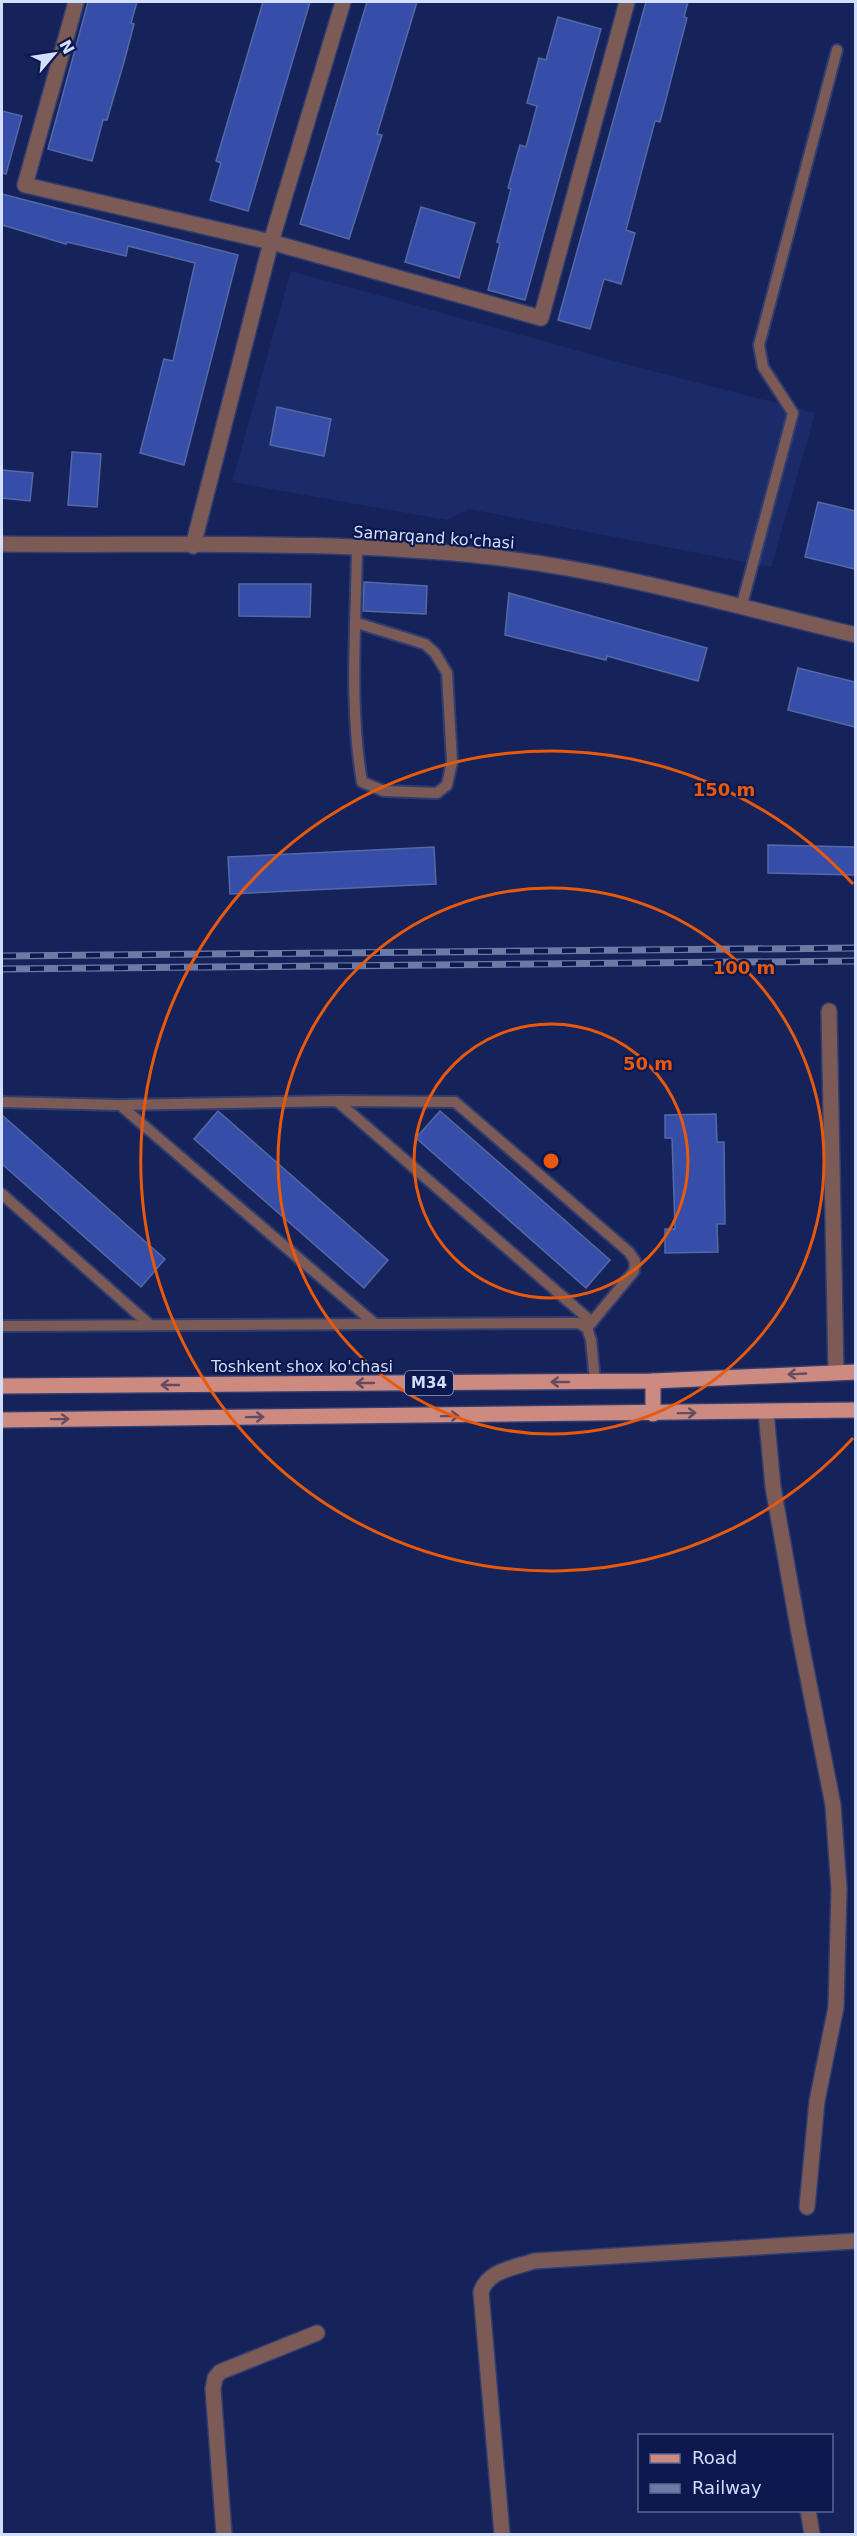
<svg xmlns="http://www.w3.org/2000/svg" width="857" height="2536" viewBox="0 0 857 2536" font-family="'DejaVu Sans',sans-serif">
  <rect width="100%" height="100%" fill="#15235a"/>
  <polygon fill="#1b2b69" points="291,271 633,366 815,413 771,567 469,509 447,520 232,482"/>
  <g fill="#364ea7" stroke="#5469a6" stroke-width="1.5">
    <polygon points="88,2 137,2 131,23 134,24 124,62 107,120 103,120 92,161 48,149"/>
    <polygon points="263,2 310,2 248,211 210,200 221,163 216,161"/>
    <polygon points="367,2 417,2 377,134 382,135 349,239 300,224"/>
    <polygon points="646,2 688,2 684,17 687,18 660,122 655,121 626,230 635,233 621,284 604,279 590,329 558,320"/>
    <polygon points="558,17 601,29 525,300 488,290 500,243 497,242 511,189 508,188 520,145 526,147 537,106 527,103 539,58 546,60"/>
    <polygon points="2,111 22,116 6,174 2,173"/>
    <polygon points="2,194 238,255 184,465 140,453 164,359 173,361 195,263 128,246 126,256 67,242 66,244 2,225"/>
    <polygon points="421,207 475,223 459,278 405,262"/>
    <polygon points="277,407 331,419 324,456 270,445"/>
    <polygon points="72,452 101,454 97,507 68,505"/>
    <polygon points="2,470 33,473 30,501 2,498"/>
    <polygon points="818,502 855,511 855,569 805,557"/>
    <polygon points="364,582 427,586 426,614 363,611"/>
    <polygon points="239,584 311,584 310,617 239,616"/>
    <polygon points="509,593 707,648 698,681 607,656 606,660 505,635"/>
    <polygon points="798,668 855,682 855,727 788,710"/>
    <polygon points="768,845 855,847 855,875 768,873"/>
    <polygon points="434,847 436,884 230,894 228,857"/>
    <polygon points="218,1111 388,1260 364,1288 194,1139"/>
    <polygon points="440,1111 610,1260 586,1288 416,1138"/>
    <polygon points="716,1114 717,1142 724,1142 725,1224 717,1224 718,1252 665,1253 665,1229 675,1229 672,1138 665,1138 665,1115"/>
    <polygon points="2,1115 165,1259 141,1287 2,1164"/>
  </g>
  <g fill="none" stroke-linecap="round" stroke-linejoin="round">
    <g stroke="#303d70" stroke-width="14">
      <g id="service">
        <polyline points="741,608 793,413 763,367 759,345 837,50"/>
        <path d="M 357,623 L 425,644 L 435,653 L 447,673 L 452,762 L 447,785 L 437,793 L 384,791 L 362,782 C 349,706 356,625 357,548"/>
        <polyline points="337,1101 592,1322"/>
        <polyline points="2,1102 120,1105 337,1101 455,1102 629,1252 635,1261 634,1271 587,1328"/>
        <polyline points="120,1105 374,1323"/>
        <polyline points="2,1194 150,1325"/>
        <polyline points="2,1326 578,1323 587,1328 591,1340 595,1381"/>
      </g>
    </g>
    <g stroke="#303d70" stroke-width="18">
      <g id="minor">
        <polyline points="76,2 25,185 271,242 541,318 627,2"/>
        <path d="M 2,544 C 164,546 330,539 492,557 C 615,571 735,606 856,635"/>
        <polyline points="193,546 271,242 343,2"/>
        <polyline points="829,1011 836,1372"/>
        <polyline points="766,1412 773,1487 799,1633 833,1805 839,1889 836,2007 817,2101 807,2207"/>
        <polyline points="808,2510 812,2534"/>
        <polyline points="224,2534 213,2389 215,2378 220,2372 317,2333"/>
        <path d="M 502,2534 L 481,2292 C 488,2270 514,2268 534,2261 L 856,2241"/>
      </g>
    </g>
    <g stroke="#303d70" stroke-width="18">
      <g id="primary">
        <polyline points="2,1386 653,1381 856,1372"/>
        <polyline points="653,1414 653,1381"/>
        <polyline points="2,1420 856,1410"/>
      </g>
    </g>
    <use href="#service" stroke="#7c5a55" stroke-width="10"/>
    <use href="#minor" stroke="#7c5a55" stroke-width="15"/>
    <use href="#primary" stroke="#cd8a80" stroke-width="15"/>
    <g stroke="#6d7aa4" stroke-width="7">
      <g id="rail">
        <polyline points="2,956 856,948"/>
        <polyline points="2,969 856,961"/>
      </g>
    </g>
    <use href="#rail" stroke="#0d184e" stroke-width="4.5" stroke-dasharray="14" stroke-linecap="butt"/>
  </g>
  <defs><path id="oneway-shaft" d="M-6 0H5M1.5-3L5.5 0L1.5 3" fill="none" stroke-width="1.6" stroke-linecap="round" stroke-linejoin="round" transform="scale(1.5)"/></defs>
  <g stroke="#634b64">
    <use href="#oneway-shaft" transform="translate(797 1374) rotate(177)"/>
    <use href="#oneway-shaft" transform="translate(560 1382) rotate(180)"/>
    <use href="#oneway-shaft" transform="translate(365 1383) rotate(180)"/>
    <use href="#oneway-shaft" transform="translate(170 1385) rotate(180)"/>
    <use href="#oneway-shaft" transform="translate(687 1413) rotate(-1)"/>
    <use href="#oneway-shaft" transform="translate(450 1416) rotate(-1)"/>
    <use href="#oneway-shaft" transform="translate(255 1417) rotate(-1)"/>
    <use href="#oneway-shaft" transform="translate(60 1419) rotate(-1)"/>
  </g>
  <g fill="none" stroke="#e8590c" stroke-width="3">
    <circle cx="551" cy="1161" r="137"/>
    <circle cx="551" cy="1161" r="273"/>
    <path d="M853 1438A410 410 0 1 1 853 884"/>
  </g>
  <g text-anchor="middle" stroke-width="4.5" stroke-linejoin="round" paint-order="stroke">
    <rect fill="#0d184e" stroke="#98a3c6" stroke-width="1.5" x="405" y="1371" width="48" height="24" rx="4.5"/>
    <g font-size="15" font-weight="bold" fill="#d3defa">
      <text x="429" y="1388">M34</text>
    </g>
    <g font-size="16" fill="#d3defa" stroke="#0d184e">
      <text transform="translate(434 537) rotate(4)" y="6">Samarqand ko'chasi</text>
      <text x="302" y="1372">Toshkent shox ko'chasi</text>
    </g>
  </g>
  <circle cx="551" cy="1161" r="9" fill="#e8590c" stroke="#0d184e" stroke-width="3"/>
  <g font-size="18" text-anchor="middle" font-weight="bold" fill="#e8590c" stroke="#0d184e" stroke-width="4.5" stroke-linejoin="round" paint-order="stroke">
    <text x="724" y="796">150 m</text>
    <text x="744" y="974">100 m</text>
    <text x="648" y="1070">50 m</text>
  </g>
  <rect width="857" height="2536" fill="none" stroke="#d3defa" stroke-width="6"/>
  <rect x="638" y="2434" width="195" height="78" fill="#0d184e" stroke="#5c6793" stroke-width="1.5"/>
  <rect x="650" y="2454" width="30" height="9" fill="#cd8a80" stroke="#5c6793" stroke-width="1.5"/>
  <text x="692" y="2464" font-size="18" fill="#d3defa">Road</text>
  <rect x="650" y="2484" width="30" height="9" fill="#6d7aa4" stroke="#5c6793" stroke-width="1.5"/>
  <text x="692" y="2494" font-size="18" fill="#d3defa">Railway</text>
  <g transform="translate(54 54) rotate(61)" stroke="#0d184e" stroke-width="4.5" paint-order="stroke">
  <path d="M0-4.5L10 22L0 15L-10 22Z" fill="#d3defa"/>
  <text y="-9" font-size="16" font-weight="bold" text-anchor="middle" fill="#d3defa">N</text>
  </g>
</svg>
